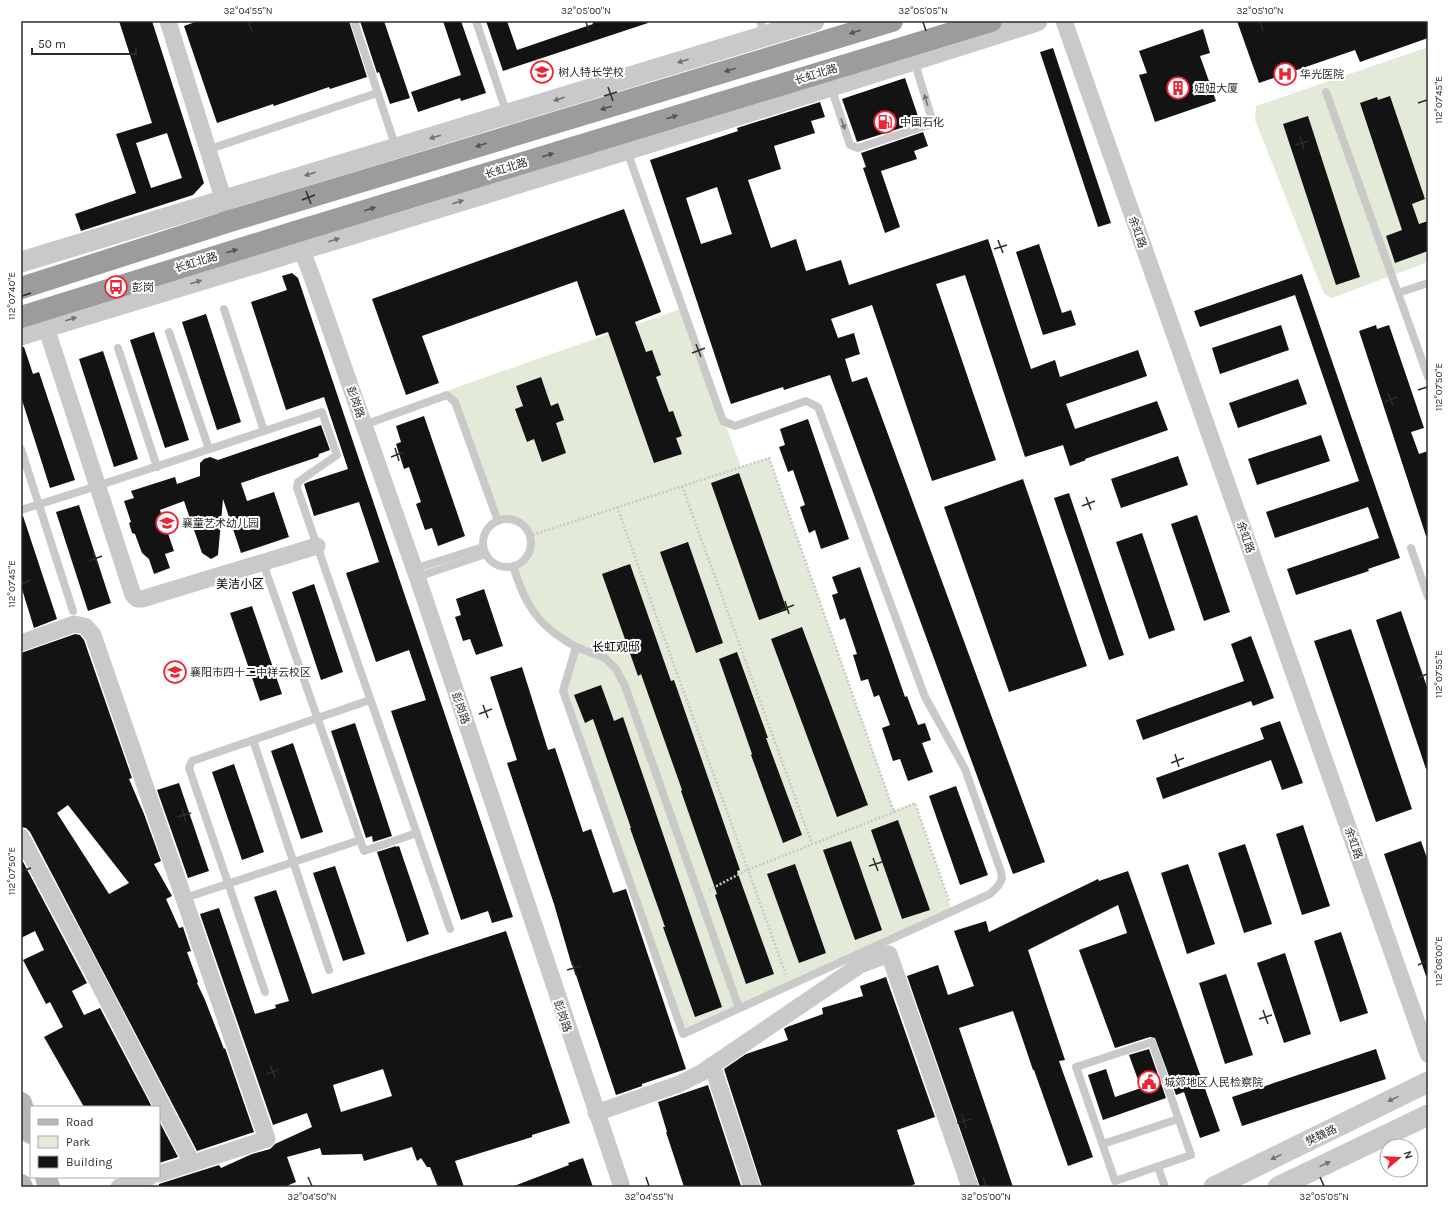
<svg xmlns="http://www.w3.org/2000/svg" width="1449" height="1208" viewBox="0 0 1449 1208" font-family="Karla,'Noto Sans SC',sans-serif">
  <rect width="100%" height="100%" fill="#fff"/>
  <g fill="#e3ebd8">
    <polygon points="1428,47 1428,262 1332,298 1324,294 1255,120 1256,106"/>
    <path d="M 683,308 L 741,467 L 769,458 L 894,811 L 915,803 L 952,911 L 683,1034 L 563,691 L 575,647 L 542,622 L 513,567 C 544,552 531,514 498,521 L 455,403 L 447,395 L 449,390 Z"/>
  </g>
  <g fill="#131313" fill-rule="evenodd">
    <path d="M 119,21 L 152,21 L 204,183 L 193,195 L 81,231 L 75,214 L 136,193 L 116,134 L 152,123 ZM 167,133 L 182,178 L 151,188 L 136,143 Z"/>
    <polygon points="198,21 349,21 367,77 330,89 329,87 274,106 273,104 217,123 184,26"/>
    <polygon points="360,21 384,21 410,98 390,104 379,72 377,73"/>
    <polygon points="443,21 461,21 486,93 461,101 460,98 418,112 411,92 461,75"/>
    <polygon points="486,21 507,21 517,50 593,24 592,21 647,21 648,23 503,71"/>
    <polygon points="1237,21 1428,21 1428,38 1360,62 1355,50 1259,83"/>
    <polygon points="1203,29 1210,53 1200,56 1216,101 1155,122 1139,75 1147,73 1139,51"/>
    <polygon points="1053,48 1111,223 1098,227 1040,52"/>
    <polygon points="905,78 920,122 857,142 842,99"/>
    <polygon points="1390,96 1425,199 1412,204 1419,224 1428,221 1428,251 1395,263 1386,236 1402,230 1360,103 1377,97 1378,100"/>
    <path d="M 820,102 L 825,117 L 811,121 L 815,133 L 774,146 L 781,169 L 748,180 L 771,248 L 796,239 L 806,271 L 841,260 L 849,285 L 988,239 L 1031,369 L 1055,360 L 1060,377 L 1138,350 L 1147,376 L 1066,404 L 1075,429 L 1157,401 L 1168,430 L 1085,459 L 1086,460 L 1070,466 L 1063,445 L 1025,457 L 965,275 L 936,284 L 996,460 L 932,481 L 872,305 L 831,319 L 838,338 L 854,333 L 860,354 L 845,359 L 852,382 L 867,377 L 1045,862 L 1013,874 L 830,375 L 784,390 L 783,387 L 731,404 L 650,160 L 738,131 L 737,128 ZM 717,187 L 732,234 L 701,244 L 686,198 Z"/>
    <polygon points="1308,116 1360,277 1336,285 1283,124"/>
    <polygon points="923,132 928,146 914,151 917,159 881,171 900,227 885,233 863,168 866,167 861,153"/>
    <polygon points="624,209 661,312 635,322 646,352 652,350 661,375 656,377 669,412 673,411 682,436 676,438 682,454 654,463 608,332 596,336 577,281 422,336 439,383 406,395 372,299"/>
    <polygon points="1039,244 1062,313 1071,310 1076,325 1043,335 1016,252"/>
    <polygon points="292,273 298,278 513,917 492,923 488,911 461,920 391,711 426,700 409,650 376,662 346,573 379,562 359,502 314,516 304,484 308,482 348,469 324,397 286,410 251,302 287,290 282,276"/>
    <polygon points="1302,274 1400,558 1368,569 1369,571 1296,595 1287,569 1379,538 1368,507 1275,538 1266,512 1359,481 1295,295 1200,327 1194,311"/>
    <polygon points="206,314 241,422 217,430 182,322"/>
    <polygon points="1281,325 1289,350 1220,374 1212,348"/>
    <polygon points="1376,325 1377,329 1389,325 1424,428 1411,432 1419,454 1428,451 1428,536 1426,536 1359,331"/>
    <polygon points="154,332 189,440 165,448 130,340"/>
    <polygon points="21,347 24,347 33,374 39,372 75,480 50,488 21,397"/>
    <polygon points="103,351 138,459 114,467 79,359"/>
    <polygon points="541,377 551,406 558,403 564,420 556,423 566,453 542,462 534,439 527,442 515,409 523,406 516,386"/>
    <polygon points="1298,379 1307,404 1238,428 1229,403"/>
    <polygon points="424,416 465,536 438,546 432,528 425,530 416,504 421,502 409,467 404,469 396,444 401,442 396,426"/>
    <polygon points="808,419 849,539 821,549 815,530 809,533 800,507 805,505 793,470 788,472 779,447 785,445 780,429"/>
    <polygon points="321,425 330,450 319,454 318,457 241,483 247,501 274,492 289,537 241,553 223,499 218,555 211,559 202,553 184,501 160,510 174,551 165,554 170,568 154,574 149,559 142,553 135,534 132,533 129,523 131,522 124,501 134,498 131,491 175,477 177,484 200,476 200,463 204,459 210,457 218,460"/>
    <polygon points="1321,435 1330,461 1257,485 1248,459"/>
    <polygon points="1178,456 1188,485 1121,508 1111,479"/>
    <polygon points="739,473 787,610 759,620 711,483"/>
    <polygon points="1023,479 1087,666 1009,692 944,507"/>
    <polygon points="1069,493 1124,655 1109,660 1054,498"/>
    <polygon points="79,505 111,603 88,611 56,512"/>
    <polygon points="1197,515 1230,612 1204,621 1171,524"/>
    <polygon points="21,516 23,516 57,619 34,628 21,586"/>
    <polygon points="1142,533 1175,630 1149,639 1116,542"/>
    <polygon points="688,542 723,643 696,653 660,552"/>
    <polygon points="630,564 671,681 674,680 705,769 740,870 737,871 774,974 746,984 715,895 717,894 681,791 682,790 641,674 638,676 602,574"/>
    <polygon points="860,567 905,697 907,696 918,725 925,723 931,740 922,743 933,772 908,781 900,759 893,761 882,728 890,725 879,695 874,697 868,679 861,681 853,655 857,654 845,618 840,620 832,595 838,593 832,577"/>
    <polygon points="314,584 343,672 321,680 292,592"/>
    <polygon points="484,589 503,646 476,655 470,639 463,641 455,617 461,615 456,599"/>
    <polygon points="252,606 282,694 260,701 230,613"/>
    <polygon points="1401,611 1428,690 1428,768 1426,769 1376,620"/>
    <polygon points="802,627 868,805 837,817 771,639"/>
    <polygon points="1351,629 1412,809 1376,822 1314,641"/>
    <path d="M 75,634 L 80,635 L 84,640 L 132,778 L 129,779 L 144,814 L 161,861 L 154,864 L 172,896 L 166,899 L 179,928 L 183,927 L 191,951 L 187,952 L 198,982 L 197,983 L 205,1000 L 224,1049 L 225,1048 L 254,1132 L 197,1151 L 30,832 L 26,828 L 21,827 L 21,653 ZM 68,805 L 129,883 L 109,894 L 57,813 Z"/>
    <polygon points="1251,636 1274,698 1253,706 1251,701 1143,740 1136,720 1244,681 1231,644"/>
    <polygon points="737,652 768,738 766,738 802,835 783,843 751,755 752,754 719,659"/>
    <polygon points="522,667 548,750 555,748 583,832 591,829 613,893 626,889 686,1069 642,1084 642,1086 616,1095 573,966 572,966 554,904 507,763 517,760 490,677"/>
    <polygon points="601,685 614,721 623,717 722,1007 695,1017 663,927 665,927 630,828 631,828 593,719 585,723 574,695"/>
    <polygon points="1280,721 1303,783 1282,790 1271,760 1163,799 1156,778 1264,739 1260,728"/>
    <polygon points="355,723 392,836 373,842 372,836 366,838 331,731"/>
    <polygon points="293,743 323,832 301,839 271,751"/>
    <polygon points="234,764 264,852 242,860 212,772"/>
    <polygon points="179,783 209,871 188,878 157,790"/>
    <polygon points="956,786 988,875 960,885 929,796"/>
    <polygon points="898,820 930,910 902,919 871,830"/>
    <polygon points="1303,825 1330,906 1302,915 1276,834"/>
    <polygon points="851,841 882,930 855,940 823,850"/>
    <polygon points="1421,841 1428,861 1428,976 1426,976 1384,854"/>
    <polygon points="1245,844 1272,924 1244,933 1218,853"/>
    <polygon points="396,846 396,847 399,846 429,934 407,942 377,852"/>
    <polygon points="21,858 87,983 72,991 84,1015 100,1008 152,1107 84,1107 44,1037 63,1027 50,1002 46,1004 23,960 44,950 35,931 21,938"/>
    <polygon points="795,864 826,953 799,963 767,874"/>
    <polygon points="1188,864 1215,944 1187,954 1161,873"/>
    <polygon points="335,866 365,954 343,961 313,873"/>
    <polygon points="1128,871 1220,1131 1200,1138 1184,1092 1176,1095 1155,1038 1150,1037 1115,1048 1079,950 1127,933 1118,905 1028,950 1065,1060 1059,1061 1093,1157 1068,1166 1034,1070 1033,1070 1013,1011 959,1028 1013,1187 980,1187 907,976 938,965 948,995 974,986 954,931 986,921 989,932 1098,879 1099,881"/>
    <path d="M 276,890 L 312,994 L 506,931 L 570,1123 L 532,1135 L 532,1137 L 455,1161 L 464,1187 L 438,1187 L 430,1167 L 427,1167 L 421,1158 L 417,1161 L 412,1147 L 364,1161 L 362,1154 L 322,1155 L 320,1148 L 287,1157 L 296,1182 L 284,1187 L 159,1187 L 159,1184 L 219,1165 L 221,1168 L 252,1154 L 270,1149 L 275,1144 L 312,1127 L 307,1113 L 273,1125 L 200,914 L 219,908 L 255,1014 L 276,1008 L 275,1005 L 289,1001 L 254,897 ZM 383,1069 L 392,1096 L 341,1112 L 333,1085 Z"/>
    <polygon points="1341,932 1368,1013 1340,1022 1314,941"/>
    <polygon points="1285,953 1311,1034 1284,1043 1257,963"/>
    <polygon points="1226,974 1253,1055 1225,1064 1199,983"/>
    <polygon points="886,977 935,1117 897,1130 915,1184 908,1187 762,1187 724,1069 746,1054 788,1040 784,1029 787,1027 823,1014 822,1008 863,996 860,986"/>
    <polygon points="1149,1049 1166,1098 1103,1120 1088,1075 1106,1069 1115,1097 1141,1088 1129,1055"/>
    <polygon points="1376,1049 1386,1079 1242,1126 1232,1097"/>
    <polygon points="708,1085 741,1186 740,1187 684,1187 666,1132 667,1132 658,1102"/>
    <polygon points="159,1121 178,1157 159,1163"/>
    <polygon points="583,1158 593,1187 514,1187 514,1186 569,1165 568,1163"/>
  </g>
  <g fill="none" stroke-linecap="round" stroke-linejoin="round">
    <g stroke="#c9c9c9" stroke-width="2.5" stroke-dasharray="2 2" stroke-linecap="butt">
      <polyline points="682,486 812,844"/>
      <polyline points="617,507 786,975"/>
      <polyline points="529,536 769,458 894,812 915,803 949,901"/>
      <polyline points="709,890 747,870 894,812"/>
    </g>
    <g stroke="#c9c9c9" stroke-width="8">
      <polyline points="354,21 396,148"/>
      <polyline points="476,21 507,114"/>
      <polyline points="760,21 765,35"/>
      <polyline points="831,87 850,145 858,148 928,125 931,116 914,60"/>
      <polyline points="1326,92 1398,293"/>
      <polyline points="207,150 377,93"/>
      <polyline points="1428,283 1398,293 1428,377"/>
      <polyline points="224,309 264,431"/>
      <polyline points="169,332 209,449"/>
      <polyline points="118,348 157,467"/>
      <polyline points="364,425 447,395 455,402 498,521"/>
      <polyline points="21,449 73,611"/>
      <polyline points="21,510 97,486 322,412 337,455 298,482 297,488 450,929"/>
      <circle cx="507" cy="543" r="24"/>
      <polyline points="1411,548 1428,597"/>
      <polyline points="263,563 364,851 417,833"/>
      <path d="M 513,567 C 518,579 522,595 530,606 C 541,625 557,636 576,647 L 563,691 L 683,1034 L 990,894 L 998,886 L 1002,879 L 1001,872 L 965,769 L 925,697 L 818,407 L 806,401 L 735,426 L 723,421 L 627,151"/>
      <polyline points="414,569 483,547"/>
      <polyline points="417,577 486,554"/>
      <polyline points="576,647 605,658 616,669 625,686 739,1008"/>
      <polyline points="253,740 329,970"/>
      <polyline points="194,895 360,840"/>
      <polyline points="265,992 189,768 192,761 370,700"/>
      <polygon points="1152,1042 1191,1155 1115,1181 1076,1067"/>
      <polyline points="1103,1144 1178,1119"/>
      <polyline points="1158,1167 1165,1187"/>
    </g>
    <g stroke="#c9c9c9" stroke-width="17">
      <polyline points="168,21 227,211"/>
      <polyline points="1064,21 1428,1054"/>
      <polyline points="297,238 311,274 418,579 622,1187"/>
      <polyline points="46,327 133,595 137,599 142,599 317,546"/>
      <polyline points="21,643 74,624 85,626 93,635 267,1139 159,1174"/>
      <polyline points="21,837 87,961 192,1163"/>
      <polyline points="712,1065 752,1187"/>
      <polyline points="596,1113 679,1084 701,1073 860,965 889,954 970,1187"/>
      <polyline points="119,1187 150,1177"/>
    </g>
    <g stroke="#c9c9c9" stroke-width="21">
      <polyline points="21,262 814,21"/>
      <path d="M 21,335 L 46,327 C 377,227 708,126 1037,21"/>
      <polyline points="1214,1187 1428,1082"/>
      <polyline points="1278,1187 1428,1115"/>
    </g>
    <g stroke="#b6b6b6" stroke-width="22">
      <polyline points="21,1103 31,1133"/>
      <polyline points="46,1177 49,1187"/>
      <polyline points="21,1185 22,1187"/>
    </g>
    <g stroke="#9c9c9c" stroke-width="22">
      <polyline points="21,288 230,221 892,21"/>
      <polyline points="21,317 295,232 991,21"/>
    </g>
  </g>
  <defs><path id="oneway-solid" d="M-6-.8H1V-3.2L6.5 0L1 3.2V.8H-6Z"/></defs>
  <g fill="#535353">
    <use href="#oneway-solid" transform="translate(855 32) rotate(163)"/>
    <use href="#oneway-solid" transform="translate(730 70) rotate(163)"/>
    <use href="#oneway-solid" transform="translate(606 108) rotate(163)"/>
    <use href="#oneway-solid" transform="translate(672 117) rotate(-17)"/>
    <use href="#oneway-solid" transform="translate(481 145) rotate(163)"/>
    <use href="#oneway-solid" transform="translate(548 155) rotate(-17)"/>
    <use href="#oneway-solid" transform="translate(370 209) rotate(-17)"/>
    <use href="#oneway-solid" transform="translate(232 251) rotate(-17)"/>
  </g>
  <g fill="#737373">
    <use href="#oneway-solid" transform="translate(683 61) rotate(163)"/>
    <use href="#oneway-solid" transform="translate(559 99) rotate(163)"/>
    <use href="#oneway-solid" transform="translate(926 100) rotate(-107)"/>
    <use href="#oneway-solid" transform="translate(843 124) rotate(71)"/>
    <use href="#oneway-solid" transform="translate(435 137) rotate(163)"/>
    <use href="#oneway-solid" transform="translate(310 174) rotate(163)"/>
    <use href="#oneway-solid" transform="translate(458 202) rotate(-17)"/>
    <use href="#oneway-solid" transform="translate(334 240) rotate(-17)"/>
    <use href="#oneway-solid" transform="translate(196 282) rotate(-17)"/>
    <use href="#oneway-solid" transform="translate(71 319) rotate(-17)"/>
    <use href="#oneway-solid" transform="translate(1393 1099) rotate(154)"/>
    <use href="#oneway-solid" transform="translate(1276 1157) rotate(154)"/>
    <use href="#oneway-solid" transform="translate(1325 1164) rotate(-26)"/>
  </g>
  <path fill="none" stroke="#2c2c2c" stroke-width="1.5" d="M 248,22 L 252,31M 586,22 L 589,31M 923,22 L 926,31M 1260,22 L 1263,31M 608,87 L 613,101M 604,96 L 617,92M 1418,103 L 1427,100M 1300,136 L 1304,150M 1295,145 L 1309,141M 306,191 L 311,204M 302,200 L 315,195M 998,240 L 1003,253M 994,249 L 1007,245M 22,296 L 31,293M 696,344 L 701,357M 692,353 L 705,348M 1418,390 L 1427,387M 1388,393 L 1393,406M 1384,402 L 1397,397M 395,448 L 399,461M 391,457 L 404,452M 1086,497 L 1091,510M 1082,506 L 1095,501M 93,552 L 98,565M 89,561 L 102,556M 22,584 L 31,580M 785,601 L 789,614M 781,610 L 794,605M 1418,678 L 1427,674M 483,705 L 488,718M 479,714 L 492,709M 1175,754 L 1179,767M 1171,763 L 1184,758M 182,808 L 186,822M 177,817 L 191,813M 873,858 L 878,871M 869,866 L 882,862M 22,871 L 31,868M 572,961 L 576,975M 1418,965 L 1427,961M 567,970 L 581,966M 1263,1010 L 1268,1024M 1259,1019 L 1272,1015M 270,1065 L 275,1078M 266,1074 L 279,1070M 962,1114 L 966,1128M 957,1123 L 971,1119M 308,1177 L 312,1186M 646,1177 L 649,1186M 983,1177 L 986,1186M 1320,1177 L 1324,1186"/>
  <defs>
    <g id="school-ring" transform="scale(1.15)"><circle r="9.5" fill="#fff" stroke="#ef2333" stroke-width="1.5"/><path d="M0-5L7-2L0 1L-7-2ZM-4 1L0 2.5L4 1V4Q0 6-4 4Z" fill="#ef2333"/></g>
    <g id="hospital-ring" transform="scale(1.15)"><circle r="9.5" fill="#fff" stroke="#ef2333" stroke-width="1.5"/><path d="M-5-5h3v3.5h4V-5h3V5h-3V1.5h-4V5h-3Z" fill="#ef2333"/></g>
    <g id="building-ring" transform="scale(1.15)"><circle r="9.5" fill="#fff" stroke="#ef2333" stroke-width="1.5"/><path d="M-4-6H4V6H1V3H-1V6H-4ZM-2.5-4.3h1.7v1.8h-1.7ZM.8-4.3h1.7v1.8H.8ZM-2.5-1h1.7V.8h-1.7ZM.8-1h1.7V.8H.8Z" fill="#ef2333"/></g>
    <g id="fuel-ring" transform="scale(1.15)"><circle r="9.5" fill="#fff" stroke="#ef2333" stroke-width="1.5"/><path d="M-5.5-6h7V0h2V4h1.3V-2.5L3-4.5l.8-.8L6-3V5H2.5V1h-1V6h-7ZM-4.2-4.7v3.2H.2V-4.7Z" fill="#ef2333"/></g>
    <g id="bus-ring" transform="scale(1.15)"><circle r="9.5" fill="#fff" stroke="#ef2333" stroke-width="1.5"/><path d="M-5-6H5V4H4V6H2V4H-2V6H-4V4H-5ZM-3.5-4V0h7V-4ZM-3.5 1.2v1.5H-2V1.2ZM2 1.2v1.5H3.5V1.2Z" fill="#ef2333"/></g>
    <g id="civic-ring" transform="scale(1.15)"><circle r="9.5" fill="#fff" stroke="#ef2333" stroke-width="1.5"/><path d="M-.6-6.5H3V-4.5H.6V-3L4-1V1h2V6H-6V1h2V-1L-.6-3ZM-1.2 2.5V6h2.4V2.5Z" fill="#ef2333"/></g>
  </defs>
  <g fill-rule="evenodd">
    <use href="#school-ring" x="542" y="72"/>
    <use href="#hospital-ring" x="1285" y="74"/>
    <use href="#building-ring" x="1178" y="88"/>
    <use href="#fuel-ring" x="885" y="122"/>
    <use href="#bus-ring" x="116" y="287"/>
    <use href="#school-ring" x="167" y="523"/>
    <use href="#school-ring" x="175" y="672"/>
    <use href="#civic-ring" x="1149" y="1082"/>
  </g>
  <g text-anchor="middle" stroke-width="4" stroke-linejoin="round" paint-order="stroke">
    <g font-size="11" fill="#2c2c2c" stroke="#fff" text-anchor="start">
      <text x="558" y="76">树人特长学校</text>
      <text x="1300" y="78">华光医院</text>
      <text x="1194" y="92">妞妞大厦</text>
      <text x="900" y="126">中国石化</text>
      <text x="132" y="291">彭岗</text>
      <text x="182" y="527">襄童艺术幼儿园</text>
      <text x="190" y="676">襄阳市四十二中祥云校区</text>
      <text x="1164" y="1086">城郊地区人民检察院</text>
    </g>
    <g font-size="11" fill="#2c2c2c" stroke="#fff">
      <text transform="translate(816 74) rotate(-17)" y="4">长虹北路</text>
      <text transform="translate(506 168) rotate(-17)" y="4">长虹北路</text>
      <text transform="translate(1138 232) rotate(71)" y="4">余虹路</text>
      <text transform="translate(196 262) rotate(-17)" y="4">长虹北路</text>
      <text transform="translate(356 402) rotate(71)" y="4">彭岗路</text>
      <text transform="translate(1246 537) rotate(71)" y="4">余虹路</text>
      <text transform="translate(461 708) rotate(72)" y="4">彭岗路</text>
      <text transform="translate(1354 843) rotate(71)" y="4">余虹路</text>
      <text transform="translate(563 1016) rotate(72)" y="4">彭岗路</text>
      <text transform="translate(1321 1135) rotate(-26)" y="4">樊魏路</text>
    </g>
    <g font-size="12" fill="#000" stroke="#fff">
      <text x="240" y="588">美洁小区</text>
      <text x="616" y="651">长虹观邸</text>
    </g>
  </g>
  <rect width="1449" height="1208" fill="none" stroke="#ffffff" stroke-width="44"/>
  <rect x="30" y="1106" width="130" height="72" fill="#ffffff" stroke="#ababab"/>
  <rect x="38" y="1119" width="20" height="6" fill="#b6b6b6" stroke="#ababab"/>
  <text x="66" y="1126" font-size="12" fill="#2c2c2c">Road</text>
  <rect x="38" y="1136" width="20" height="12" fill="#e3ebd8" stroke="#ababab"/>
  <text x="66" y="1146" font-size="12" fill="#2c2c2c">Park</text>
  <rect x="38" y="1156" width="20" height="12" fill="#131313" stroke="#ababab"/>
  <text x="66" y="1166" font-size="12" fill="#2c2c2c">Building</text>
  <g transform="translate(1399 1158) rotate(71)"><circle r="19" fill="#ffffff" stroke="#ababab"/>
  <path d="M0-3L7 15L0 10L-7 15Z" fill="#ef2333"/>
  <text y="-6" font-size="11" font-weight="bold" text-anchor="middle" fill="#2c2c2c">N</text>
  </g>
  <path d="M32 48v6h104v-6" fill="none" stroke="#2c2c2c" stroke-width="2"/>
  <text x="38" y="48" font-size="12" fill="#2c2c2c" stroke="#ffffff" stroke-width="3" paint-order="stroke">50 m</text>
  <rect x="22" y="22" width="1405" height="1164" fill="none" stroke="#2c2c2c" stroke-width="1.5"/>
  <g font-size="10" text-anchor="middle" fill="#2c2c2c">
    <text x="248" y="14">32°04'55"N</text>
    <text x="586" y="14">32°05'00"N</text>
    <text x="923" y="14">32°05'05"N</text>
    <text x="1260" y="14">32°05'10"N</text>
    <text transform="translate(1438 100) rotate(-90)" y="4">112°07'45"E</text>
    <text transform="translate(11 296) rotate(-90)" y="4">112°07'40"E</text>
    <text transform="translate(1438 387) rotate(-90)" y="4">112°07'50"E</text>
    <text transform="translate(11 584) rotate(-90)" y="4">112°07'45"E</text>
    <text transform="translate(1438 674) rotate(-90)" y="4">112°07'55"E</text>
    <text transform="translate(11 871) rotate(-90)" y="4">112°07'50"E</text>
    <text transform="translate(1438 961) rotate(-90)" y="4">112°08'00"E</text>
    <text x="312" y="1200">32°04'50"N</text>
    <text x="649" y="1200">32°04'55"N</text>
    <text x="986" y="1200">32°05'00"N</text>
    <text x="1324" y="1200">32°05'05"N</text>
  </g>
</svg>
